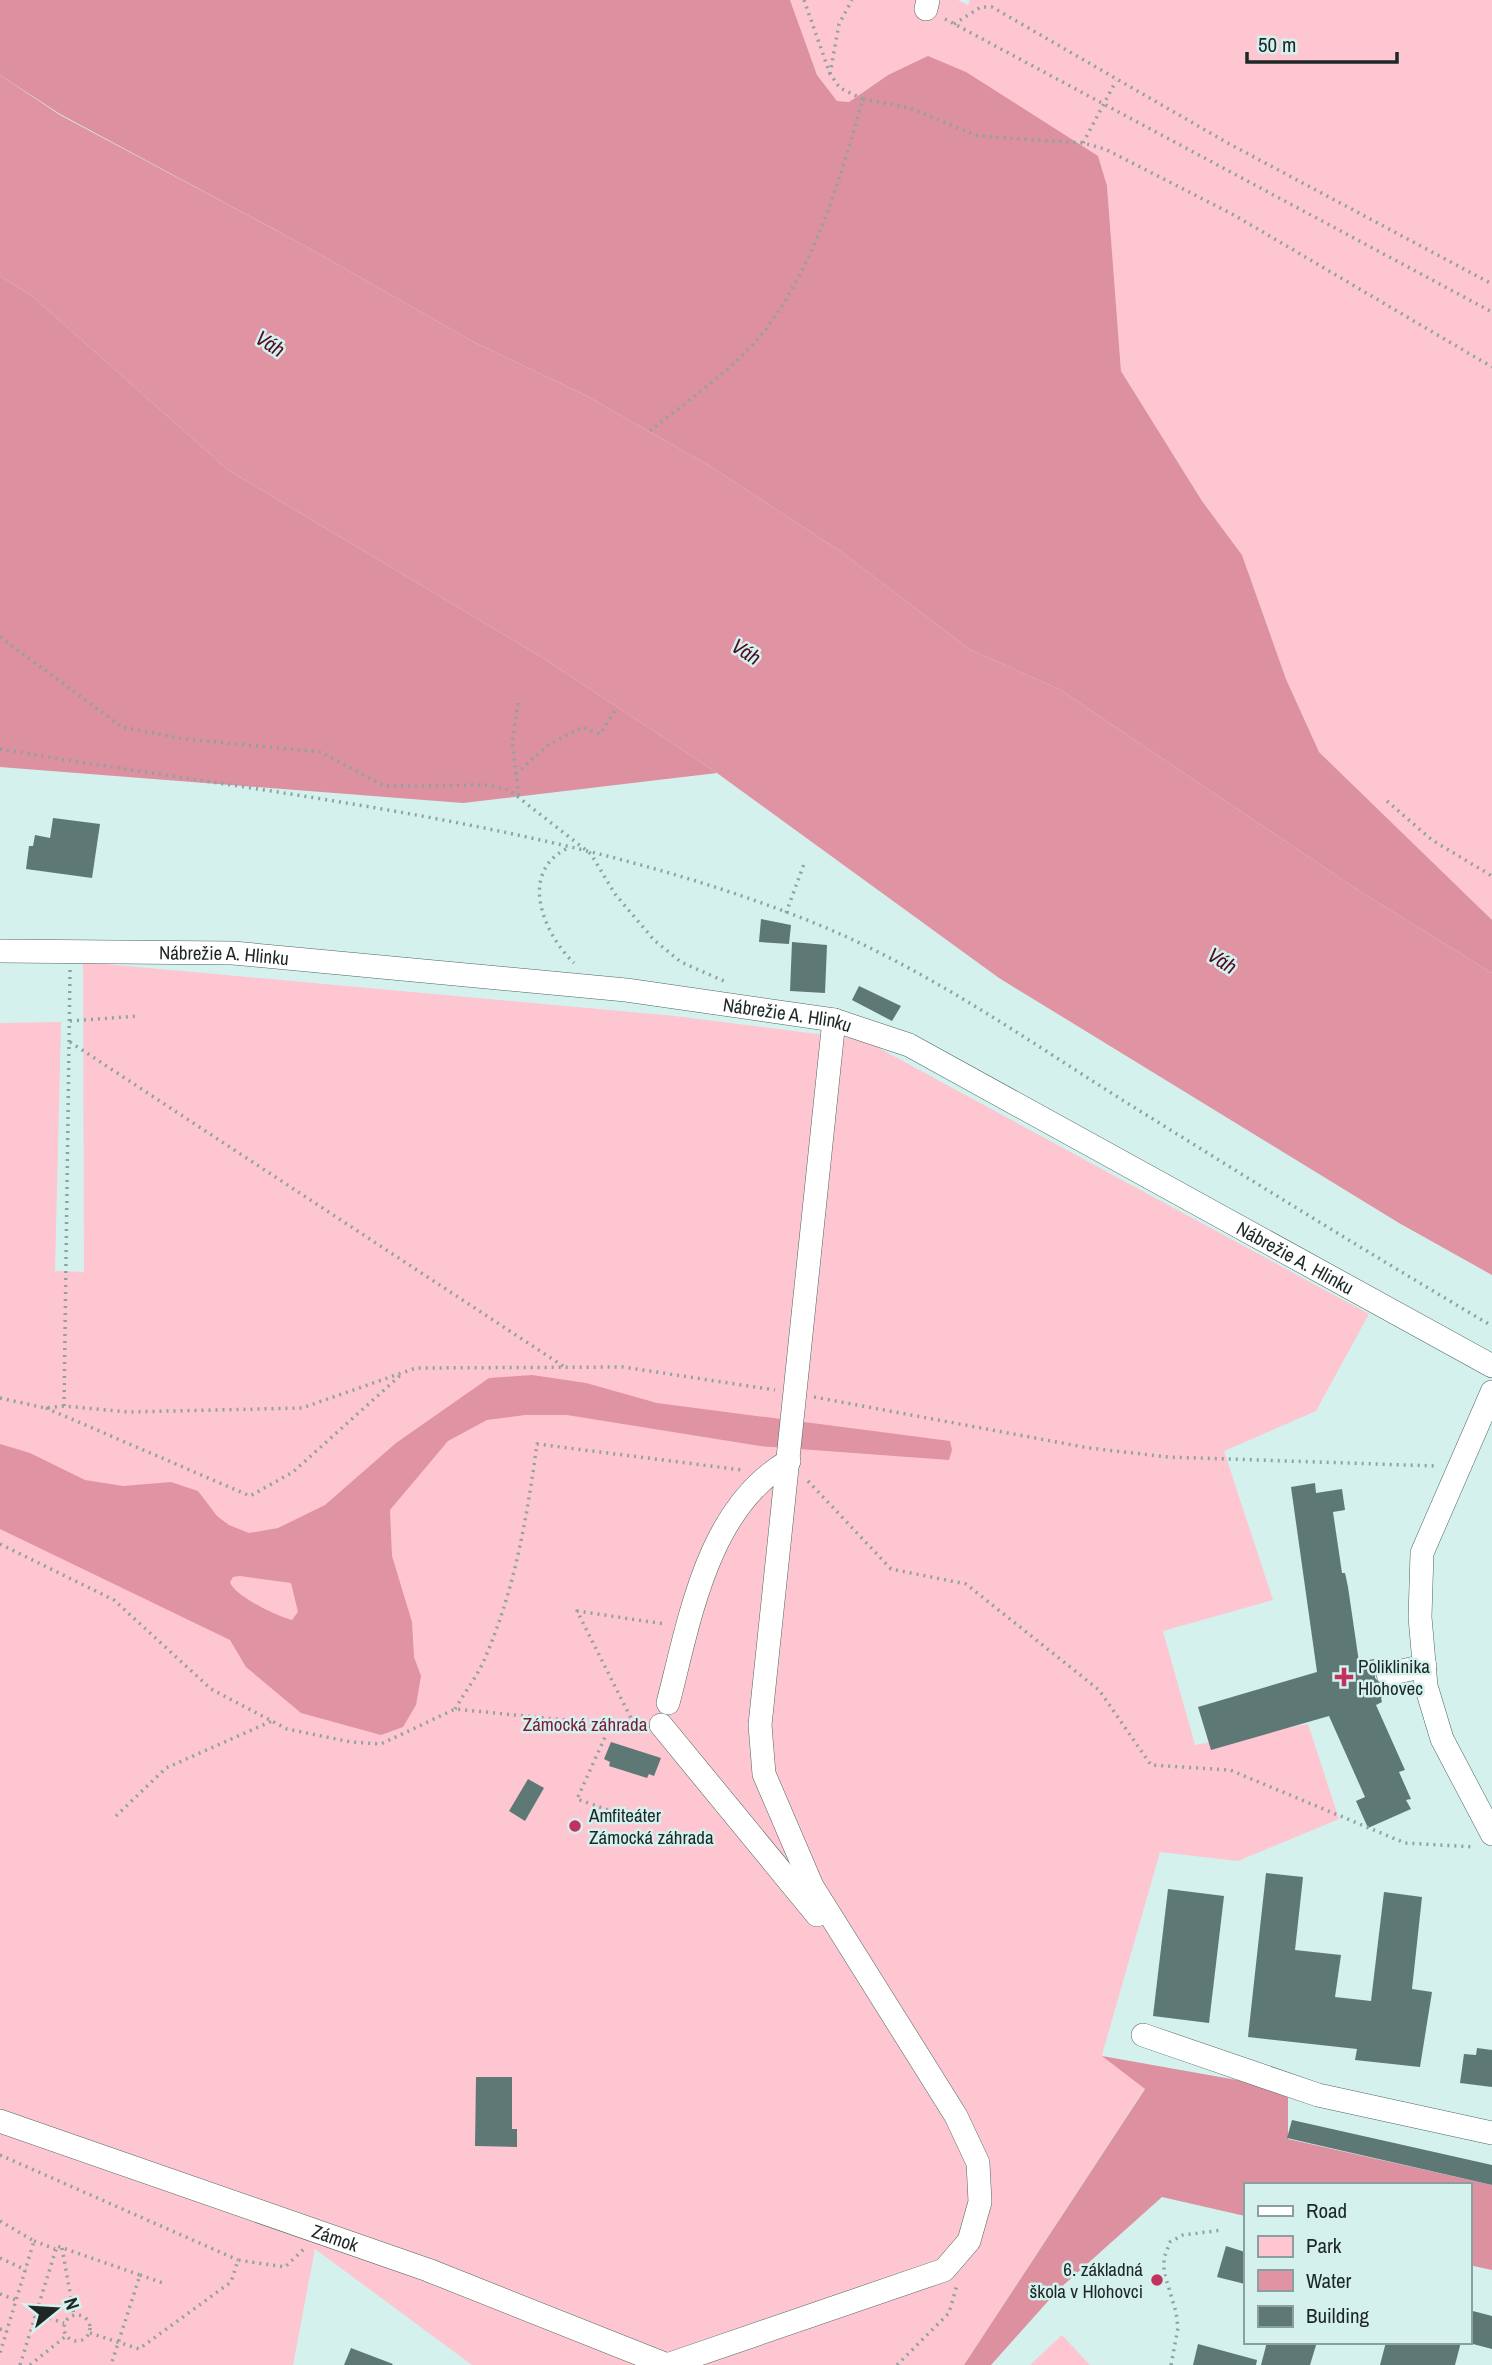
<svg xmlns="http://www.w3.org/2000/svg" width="1492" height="2365" viewBox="0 0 1492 2365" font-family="'Archivo Narrow',sans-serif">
  <rect width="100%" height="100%" fill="#d4f1ee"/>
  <g fill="#fec6d0">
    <polygon points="790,0 958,0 968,5 970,0 1492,0 1492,920 1319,752 1286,679 1242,555 1202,501 1121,371 1107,186 888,75 849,102 837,101 817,75"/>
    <polygon points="83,962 675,1016 864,1040 1369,1314 1316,1411 1224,1451 1273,1600 1163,1631 1195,1745 1308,1724 1339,1819 1238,1861 1160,1852 1102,2055 1145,2088 964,2365 472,2365 315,2249 293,2365 0,2365 0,1023 61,1022 55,1271 84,1272"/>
    <polygon points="1062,2335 1090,2365 1030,2365"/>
  </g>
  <g fill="#dd909f">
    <polygon points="0,0 790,0 817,75 837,101 849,102 888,75 928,56 966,72 1098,156 1107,186 1121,371 1202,501 1242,555 1286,679 1319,752 1492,920 1492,973 1361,892 1059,689 969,649 843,553 710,466 587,396 472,341 298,242 60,114 0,75"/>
    <polygon points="0,276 32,296 228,470 543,658 717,773 463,803 0,767"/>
    <polygon points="1102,2056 1288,2089 1288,2139 1492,2185 1492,2270 1469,2265 1469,2185 1245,2185 1245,2216 1162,2197 1058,2290 991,2365 964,2365 1145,2089"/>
  </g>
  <g fill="#e093a2" fill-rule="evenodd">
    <polygon points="0,75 60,115 298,242 472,341 587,396 710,466 843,553 969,649 1059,689 1361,892 1492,973 1492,1275 1399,1223 999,978 717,773 543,658 228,470 32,296 0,276"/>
    <path d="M 532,1375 L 586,1383 L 657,1403 L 950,1441 L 952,1450 L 949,1460 L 760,1446 L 567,1415 L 525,1415 L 487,1420 L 448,1441 L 390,1510 L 392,1556 L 412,1622 L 414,1657 L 421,1676 L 416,1705 L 403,1727 L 381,1735 L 301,1713 L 246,1667 L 230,1640 L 0,1529 L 0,1444 L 30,1453 L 85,1480 L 123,1486 L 171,1482 L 198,1491 L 217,1516 L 229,1525 L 249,1533 L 278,1528 L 325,1505 L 396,1443 L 489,1378 ZM 240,1576 L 291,1583 L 298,1612 L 292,1620 C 278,1617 233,1595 230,1582 L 233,1577 Z"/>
  </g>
  <g fill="#5e7876">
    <polygon points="53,818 100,824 92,878 26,869 29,846 33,846 35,835 50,838"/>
    <polygon points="761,919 791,925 789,944 759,942"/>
    <polygon points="792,942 827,945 825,993 790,991"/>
    <polygon points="859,986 901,1006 892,1021 852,1000"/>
    <polygon points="1315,1483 1316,1493 1342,1489 1345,1510 1333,1512 1342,1573 1345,1573 1348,1587 1359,1662 1374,1659 1375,1678 1384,1687 1385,1696 1381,1698 1382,1702 1376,1705 1405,1770 1399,1772 1411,1799 1406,1800 1411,1809 1368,1828 1356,1801 1365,1797 1329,1716 1211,1750 1198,1707 1317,1672 1291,1487"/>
    <polygon points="611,1742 661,1758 654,1776 649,1774 647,1778 609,1766 610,1762 604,1759"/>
    <polygon points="528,1779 544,1788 525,1821 509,1811"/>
    <polygon points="1266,1873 1303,1877 1295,1950 1341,1955 1335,1997 1371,2001 1384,1892 1422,1897 1412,1989 1432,1992 1420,2067 1355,2060 1357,2049 1248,2037"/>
    <polygon points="1168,1889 1224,1896 1209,2023 1153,2016"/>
    <polygon points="1477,2048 1492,2050 1492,2087 1460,2083 1464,2054 1476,2055"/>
    <polygon points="476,2077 512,2077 512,2129 517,2129 517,2147 475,2146"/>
    <polygon points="1292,2120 1492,2165 1492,2185 1287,2138"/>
    <polygon points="1226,2246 1245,2252 1245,2284 1217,2277"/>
    <polygon points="1469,2310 1492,2316 1492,2349 1469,2343"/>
    <polygon points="1267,2342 1317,2342 1310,2365 1261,2365"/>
    <polygon points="1386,2342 1461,2342 1455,2365 1380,2365"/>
    <polygon points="1198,2344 1257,2360 1256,2365 1193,2365"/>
    <polygon points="351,2348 393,2364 392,2365 344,2365"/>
  </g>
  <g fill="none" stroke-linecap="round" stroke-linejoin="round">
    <g stroke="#4c6563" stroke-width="24">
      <g id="minor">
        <polyline points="926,9 928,0"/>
        <path id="s1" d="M 0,951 L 233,953 L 626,990 L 834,1020 L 909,1045 L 1492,1366"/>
        <polyline points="1492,1392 1422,1553 1420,1617 1426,1686 1442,1739 1492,1834"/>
        <polyline points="1388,1674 1425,1666"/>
        <path d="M 668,1703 C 690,1619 707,1508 789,1461"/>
        <polyline points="661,1725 817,1915"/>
        <polyline points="1143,2035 1318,2095 1492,2133"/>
        <path id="s2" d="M 0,2121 L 428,2270 L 667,2365"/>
        <polyline points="667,2365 944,2270 969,2241 980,2202 978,2163 956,2116 812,1886 764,1774 760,1725 834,1020"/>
      </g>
    </g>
    <g stroke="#8da3a1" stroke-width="3.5" stroke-dasharray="2 5" stroke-linecap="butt">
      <polyline points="945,19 1492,312"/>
      <polyline points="954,24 981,7 992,7 1224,141 1492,284"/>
      <polyline points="830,74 839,24 852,0"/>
      <polyline points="863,99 910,108 978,136 1083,143 1105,149 1234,215 1492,367"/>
      <polyline points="1083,143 1116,81"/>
      <path d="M 650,431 C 688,400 735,369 766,329 C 817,261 840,178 863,99 L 840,88 L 830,74 L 804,0"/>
      <polyline points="0,637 122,727 184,739 321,752 384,786 488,785 509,790 591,854 615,894 654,940 681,962 726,982"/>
      <polyline points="518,703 512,742 519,797"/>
      <path d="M 0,749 C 271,795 555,819 812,922 C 921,966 1017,1033 1116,1096 C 1241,1174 1365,1251 1492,1326"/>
      <polyline points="516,774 548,745 582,727 600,734 617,707"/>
      <polyline points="1387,801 1432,840 1492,876"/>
      <path d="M 566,849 C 518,874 544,934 574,963"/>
      <polyline points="786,913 804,864"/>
      <polyline points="70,1021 138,1016"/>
      <polyline points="70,1042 563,1366"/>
      <polyline points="814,1397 1089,1448 1168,1457 1437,1466"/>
      <polyline points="0,1398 45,1408 64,1406 128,1412 302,1408 416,1368 623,1367 775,1390"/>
      <polyline points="64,1406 70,970"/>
      <polyline points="46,1408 250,1496 293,1472 403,1373"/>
      <polyline points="808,1481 891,1569 966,1584 1099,1690 1151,1765 1230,1770 1405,1843 1475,1847"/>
      <polyline points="0,1544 114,1600 211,1689 287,1729 351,1742 381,1744 455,1709 615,1725 640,1732"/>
      <path d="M 455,1709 C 465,1692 478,1675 485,1658 C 515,1589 527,1517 537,1444 L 742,1470"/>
      <polyline points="607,1724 606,1735 577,1799 639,1821"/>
      <polyline points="637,1730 577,1611 665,1624"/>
      <polyline points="116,1816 166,1768 272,1721"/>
      <polyline points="0,2155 238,2260"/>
      <polyline points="0,2221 34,2241 0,2353"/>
      <polyline points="34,2241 55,2249"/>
      <polyline points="62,2248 74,2315"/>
      <polyline points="0,2258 26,2270"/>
      <polyline points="140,2275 163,2283"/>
      <polyline points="0,2294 16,2300"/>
      <polyline points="36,2314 64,2323"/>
      <circle cx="77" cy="2328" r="13"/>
      <polyline points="0,2329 7,2331"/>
      <polyline points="90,2333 139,2349 231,2282 238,2260 285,2267 305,2248"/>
      <polyline points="20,2365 57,2246 140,2275 111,2365"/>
      <polyline points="30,2365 66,2336"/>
      <polyline points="897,2365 949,2313 957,2285"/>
      <polyline points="1171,2365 1178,2328 1176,2312 1164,2272 1164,2258 1170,2242 1183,2235 1223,2230"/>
    </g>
    <use href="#minor" stroke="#fff" stroke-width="23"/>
  </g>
  <g fill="#c1325f" stroke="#d4f1ee" stroke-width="2.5">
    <path d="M1340.5 1666.5h7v7h7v7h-7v7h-7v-7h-7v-7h7z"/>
    <circle cx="575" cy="1826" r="7"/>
    <circle cx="1157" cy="2280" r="7"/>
  </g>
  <g text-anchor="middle" stroke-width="5" stroke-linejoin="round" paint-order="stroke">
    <g font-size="19" fill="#1d2726" stroke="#d4f1ee">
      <text dy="7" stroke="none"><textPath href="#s1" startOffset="224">Nábrežie A. Hlinku</textPath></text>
      <text dy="7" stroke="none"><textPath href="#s1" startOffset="791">Nábrežie A. Hlinku</textPath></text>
      <text dy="7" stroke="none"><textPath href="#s1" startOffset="1358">Nábrežie A. Hlinku</textPath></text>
      <text dy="7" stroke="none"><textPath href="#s2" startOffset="355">Zámok</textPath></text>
    </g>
    <g font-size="19" fill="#1d2726" stroke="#d4f1ee" text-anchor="start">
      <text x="1358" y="1673">Poliklinika<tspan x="1358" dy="22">Hlohovec</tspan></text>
      <text x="589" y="1822">Amfiteáter<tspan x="589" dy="22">Zámocká záhrada</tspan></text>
      <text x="1143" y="2276" text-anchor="end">6. základná<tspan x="1143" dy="22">škola v Hlohovci</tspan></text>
    </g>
    <g font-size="19" fill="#781e39" stroke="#d4f1ee">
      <text x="585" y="1731">Zámocká záhrada</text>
    </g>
    <g font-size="21" font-style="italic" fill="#4f0a21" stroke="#d4f1ee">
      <text transform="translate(270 344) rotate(33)" y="7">Váh</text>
      <text transform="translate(746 652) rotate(33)" y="7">Váh</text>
      <text transform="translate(1222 961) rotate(33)" y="7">Váh</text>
    </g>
  </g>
  <rect x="1244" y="2183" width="228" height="161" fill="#d4f1ee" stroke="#8ba09e" stroke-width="2"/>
  <rect x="1258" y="2206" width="35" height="10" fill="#ffffff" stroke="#8ba09e" stroke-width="2"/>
  <text x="1306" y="2218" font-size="21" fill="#1d2726">Road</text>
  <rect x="1258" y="2236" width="35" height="21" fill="#fec6d0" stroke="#8ba09e" stroke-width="2"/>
  <text x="1306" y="2253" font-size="21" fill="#1d2726">Park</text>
  <rect x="1258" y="2270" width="35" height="21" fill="#e093a2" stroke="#8ba09e" stroke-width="2"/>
  <text x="1306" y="2288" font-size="21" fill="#1d2726">Water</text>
  <rect x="1258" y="2306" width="35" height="21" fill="#5e7876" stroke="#8ba09e" stroke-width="2"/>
  <text x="1306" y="2323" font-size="21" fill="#1d2726">Building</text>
  <g transform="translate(56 2309) rotate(72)" stroke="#d4f1ee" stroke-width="5" paint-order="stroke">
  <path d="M0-5L12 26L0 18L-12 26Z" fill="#1d2726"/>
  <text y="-10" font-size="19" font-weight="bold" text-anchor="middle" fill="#1d2726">N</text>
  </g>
  <path d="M1247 52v10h150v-10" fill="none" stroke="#1d2726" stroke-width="3.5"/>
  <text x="1258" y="52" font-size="21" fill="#1d2726" stroke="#d4f1ee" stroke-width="5" paint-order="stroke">50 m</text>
</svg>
